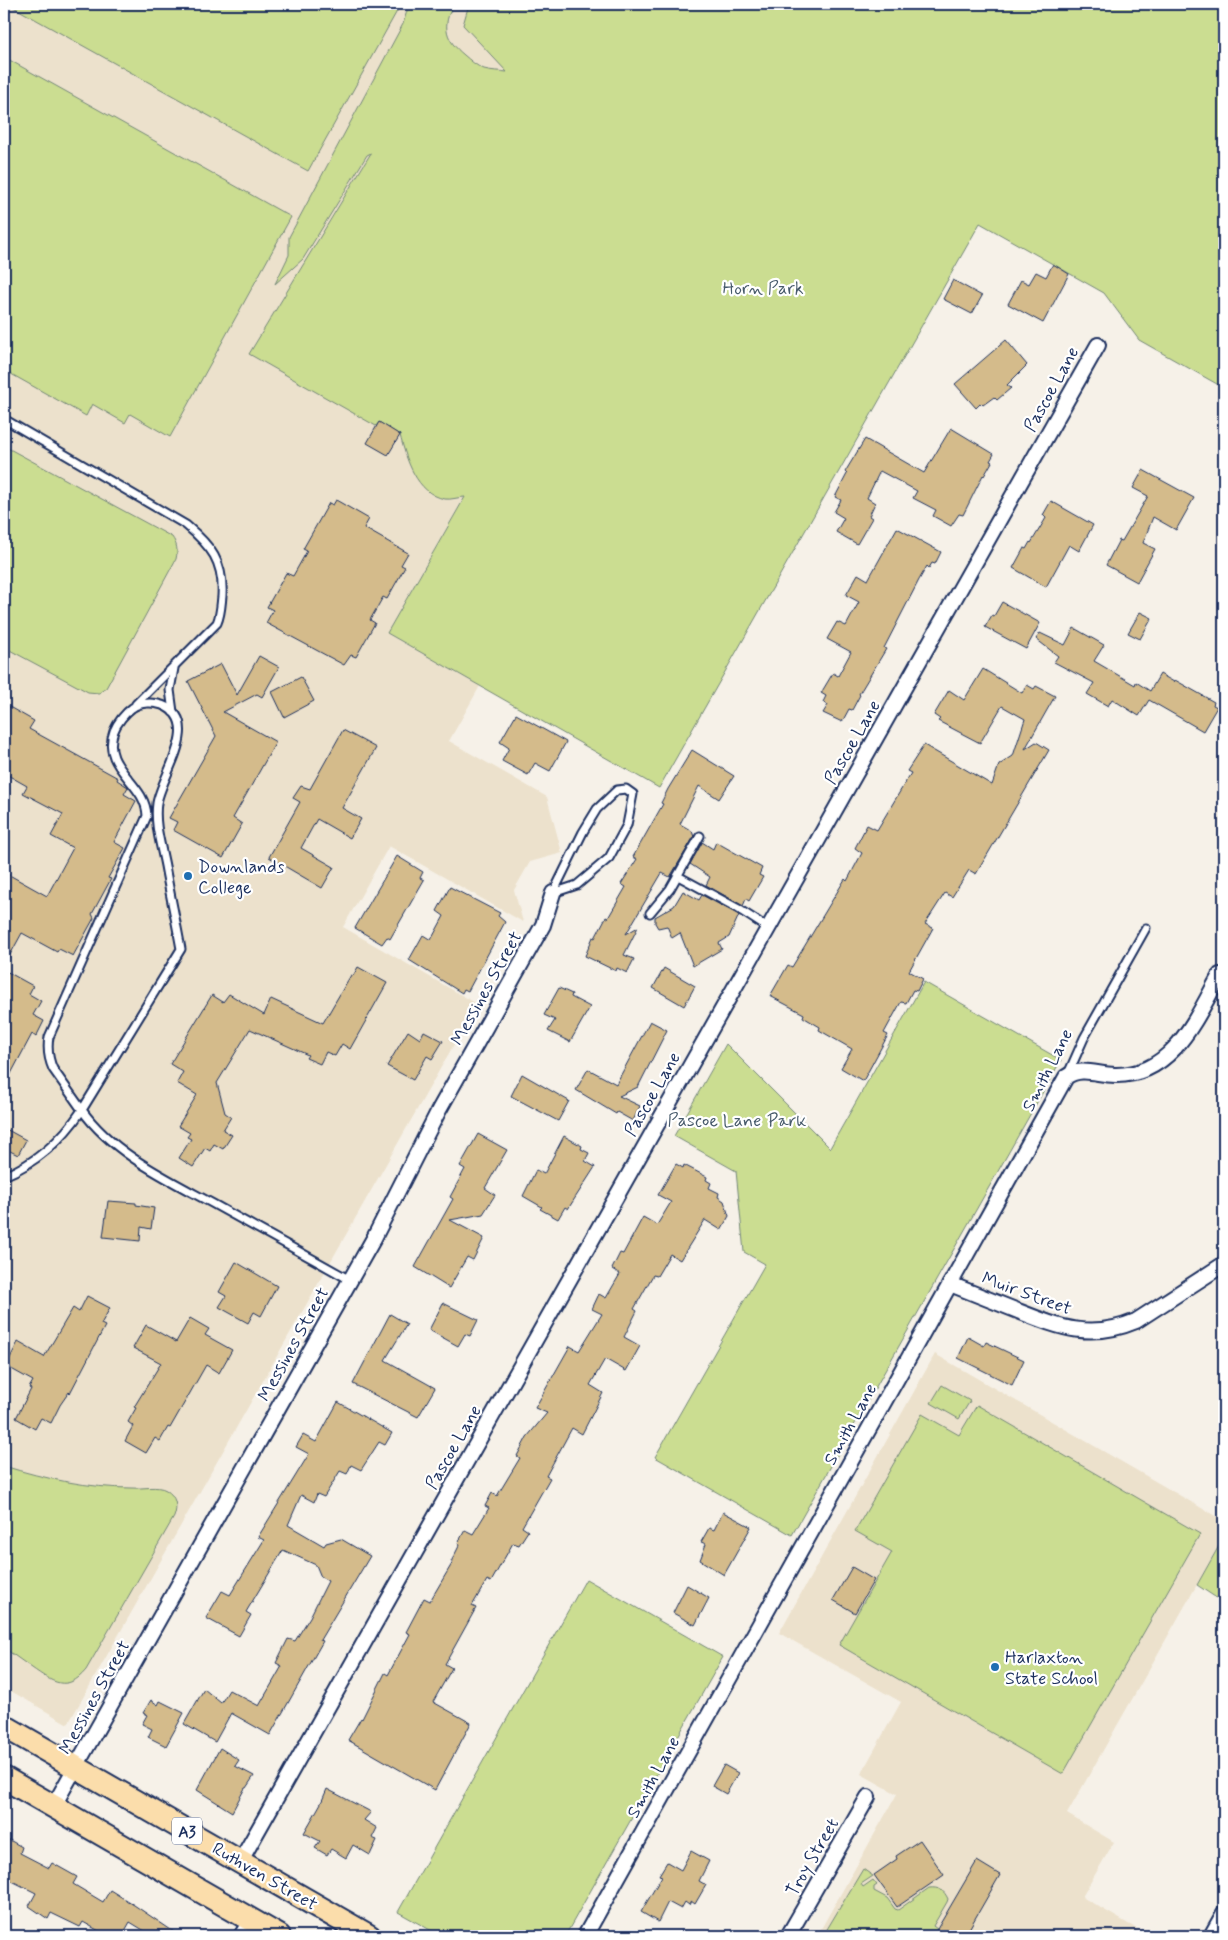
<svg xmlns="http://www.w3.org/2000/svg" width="1228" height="1940" viewBox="0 0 1228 1940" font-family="Mynerve,sans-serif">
  <rect width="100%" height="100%" fill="#f6f1e8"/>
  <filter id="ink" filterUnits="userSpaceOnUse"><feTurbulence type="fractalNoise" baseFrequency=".02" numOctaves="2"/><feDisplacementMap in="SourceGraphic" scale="10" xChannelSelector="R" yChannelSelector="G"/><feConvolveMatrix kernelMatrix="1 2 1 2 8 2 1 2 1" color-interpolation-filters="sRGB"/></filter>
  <g filter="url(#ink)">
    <g fill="#ece1cc">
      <polygon points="4,4 746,4 387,633 480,686 449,741 547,797 562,853 530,862 514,890 523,922 389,846 343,927 477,1004 68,1724 4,1687"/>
      <polygon points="935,1354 1224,1521 1224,1537 1067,1814 1114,1842 1082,1897 1149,1936 817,1936 897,1794 861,1774 901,1702 779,1633"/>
    </g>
    <g fill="#cbdd91" stroke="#738678">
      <polygon points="8,4 401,4 308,171"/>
      <path d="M 409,4 L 454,4 C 441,26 446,40 464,55 C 470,60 476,66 484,69 C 491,71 500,71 507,72 L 463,25 L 469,4 L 1224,4 L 1224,388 L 1139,340 L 1104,293 L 980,223 L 659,788 L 387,633 L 465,497 C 459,497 451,500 445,499 C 416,494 406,458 400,435 L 379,422 L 376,426 L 249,354 L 371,153 L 367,155 L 303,259 L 275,284 L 289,255 L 289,237 L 403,24 Z"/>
      <polygon points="4,57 291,217 170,437 130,414 125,423 92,404 86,416 4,370"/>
      <path d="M 4,446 L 172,537 C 177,544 178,550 176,559 L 106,688 L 99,693 L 88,692 L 4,647 Z"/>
      <polygon points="924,982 1061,1060 792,1535 655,1457 765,1264 744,1252 736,1171 674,1136 726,1044 830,1148"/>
      <polygon points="942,1385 970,1401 959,1419 931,1403"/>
      <polygon points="977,1405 1200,1534 1063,1774 839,1645 892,1552 855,1531 922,1414 959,1435"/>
      <path d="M 4,1466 C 46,1479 88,1488 132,1488 C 142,1489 158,1485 166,1490 C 176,1496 178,1507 174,1517 L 86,1670 C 67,1693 52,1682 32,1668 C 23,1661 13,1655 4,1648 Z"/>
      <polygon points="1224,1537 1224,1603 1197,1585"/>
      <polygon points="586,1579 723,1657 565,1936 441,1936 398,1912"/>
      <path d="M 863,1869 L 873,1876 L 861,1884 L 863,1887 L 873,1880 L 877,1885 L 874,1887 L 874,1891 L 887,1898 L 895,1909 L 898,1910 L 929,1888 C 939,1887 944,1890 948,1899 L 947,1902 L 933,1926 L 937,1929 L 933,1936 L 823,1936 Z"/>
    </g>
    <g fill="#d4bb8b" stroke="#1b2f5e">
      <polygon points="1053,264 1069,274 1043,323 1008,304 1021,280 1029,284 1036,272 1046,277"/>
      <polygon points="953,280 982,296 972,314 943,299"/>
      <polygon points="1006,340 1027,365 1007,385 1011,388 997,400 994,397 983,405 981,403 976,408 955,384"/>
      <polygon points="379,422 400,435 388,455 367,443"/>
      <polygon points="951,428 994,454 990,461 992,462 984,476 983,475 963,515 959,514 951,526 933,516 936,510 913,498 917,491 880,471 867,498 875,503 869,516 872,518 857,544 836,532 844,518 834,512 841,500 835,497 847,474 845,472 865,439 924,473"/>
      <polygon points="1143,470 1194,498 1176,530 1153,517 1143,543 1155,549 1137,582 1106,565 1119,540 1122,541 1148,496 1133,488"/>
      <polygon points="336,500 369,519 364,528 408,553 401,565 405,567 387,599 383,597 370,620 375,623 356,657 351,655 344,665 266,623 273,610 267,607 286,573 293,576 307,551 303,549 329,503 333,505"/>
      <polygon points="1051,501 1093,525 1079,551 1069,545 1046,587 1013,568 1024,548 1026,549 1030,542 1031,543 1046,518 1043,515"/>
      <polygon points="897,528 941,552 935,564 932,563 929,568 927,566 919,580 884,648 886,649 859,694 860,695 852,710 849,709 842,722 823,713 828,705 823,702 826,696 821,693 833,673 838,676 851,652 827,639 837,622 846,626 859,602 846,595 858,574 868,580"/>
      <polygon points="1002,602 1040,623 1026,649 985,627 992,615 994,616"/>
      <polygon points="1140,612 1152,618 1140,639 1128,633"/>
      <polygon points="1074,628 1104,645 1094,661 1135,685 1136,682 1150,691 1160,674 1174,682 1175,680 1214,702 1213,705 1217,707 1203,731 1149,700 1139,716 1112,699 1108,706 1087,694 1094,683 1054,662 1058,656 1036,639 1040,633 1065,645"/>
      <polygon points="259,656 279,667 262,697 257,694 223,712 276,742 233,818 242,824 223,858 173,830 177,822 169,818 216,736 188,681 221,664 237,695"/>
      <polygon points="983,669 1022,693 1027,685 1034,689 1036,686 1055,696 1025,749 1036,742 1049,750 976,874 969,870 952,897 945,893 925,924 933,928 909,971 923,979 917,991 913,990 906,1003 901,1002 884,1033 888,1035 863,1081 841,1068 852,1049 819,1030 820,1027 803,1017 804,1014 770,996 788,965 792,967 845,879 847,881 862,853 855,848 867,825 877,830 911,773 907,771 924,745 992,785 999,765 1013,756 1025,719 1002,706 980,743 938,721 940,719 934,715 949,690 964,700"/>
      <polygon points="301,677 314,701 284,717 272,692"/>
      <polygon points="4,704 34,721 29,729 118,778 117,780 128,787 124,794 136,801 114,842 125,848 108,878 111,879 92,914 94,918 73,956 59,949 57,952 22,933 4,966 4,872 47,896 73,848 51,836 63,814 23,793 27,786 4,773"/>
      <polygon points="516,714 566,742 550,771 535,763 528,775 502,761 509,748 500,742"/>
      <polygon points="343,730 376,748 342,808 361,819 350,838 317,819 301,848 334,867 322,888 269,857 300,802 293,798 301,786 310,789"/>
      <polygon points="692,750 734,776 719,799 699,786 680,824 692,831 694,837 670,877 662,873 626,934 638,927 624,955 634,959 627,973 617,968 616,971 585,956 593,937 595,938 606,917 608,918 626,887 621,884 637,859 633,857 663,804 661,803 668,789"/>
      <polygon points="702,842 713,849 716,842 762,868 759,875 763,877 749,901 746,899 743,906 706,885 710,877 690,864"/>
      <polygon points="397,856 423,872 420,878 424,880 390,939 387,937 382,944 355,928"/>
      <polygon points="450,887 500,913 498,916 505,922 468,991 464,989 462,993 409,960 423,935 431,940 444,916 437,911"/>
      <polygon points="683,891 699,900 702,895 739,915 729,937 719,943 722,949 693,966 680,933 672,938 667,926 658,928 655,923 655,917 674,906"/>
      <polygon points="358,967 387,983 350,1049 342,1044 335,1056 326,1052 320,1064 306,1058 308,1055 250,1029 217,1083 225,1113 231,1117 223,1130 232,1135 223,1149 214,1144 210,1151 205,1148 193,1167 179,1158 191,1139 187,1137 190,1133 178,1126 197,1095 177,1083 183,1072 170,1064 212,995 223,1002 229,994 264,1015 271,999 323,1023 351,975 353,976"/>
      <polygon points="664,968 695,986 684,1006 653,988"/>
      <polygon points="4,970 33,986 29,994 41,1001 33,1015 44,1021 36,1037 32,1034 4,1087"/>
      <polygon points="559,988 572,994 571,997 590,1007 570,1042 548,1031 555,1020 544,1015"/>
      <polygon points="650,1021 667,1030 638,1087 619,1096 640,1106 633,1121 617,1112 616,1114 576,1090 588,1069 616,1084"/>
      <polygon points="408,1031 420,1039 424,1031 443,1041 432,1059 427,1056 413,1080 387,1066"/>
      <polygon points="522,1074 569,1101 558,1121 511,1096"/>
      <polygon points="4,1128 26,1140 18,1155 4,1148"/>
      <polygon points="478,1134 507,1150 485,1188 495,1195 483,1214 450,1220 484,1238 473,1260 467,1257 449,1288 415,1267 453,1199 450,1197 465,1169 460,1166"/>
      <polygon points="564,1136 582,1146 581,1149 589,1153 585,1161 595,1167 568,1209 565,1207 558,1219 540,1209 542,1207 523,1196 536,1170 544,1174"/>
      <polygon points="676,1164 683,1168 684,1165 707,1177 706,1180 711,1183 709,1188 719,1193 718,1197 724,1201 729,1216 721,1230 705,1220 680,1260 670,1254 657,1276 653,1275 634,1309 637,1311 624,1337 640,1346 626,1371 605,1359 590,1385 603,1393 582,1434 572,1428 546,1476 550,1478 522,1527 528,1531 519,1545 513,1543 491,1582 487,1580 472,1606 476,1608 445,1664 452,1668 433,1702 471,1723 435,1790 348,1740 361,1718 362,1719 385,1673 388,1675 410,1634 406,1632 424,1598 430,1601 453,1562 451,1562 460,1544 458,1543 465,1530 473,1534 489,1508 485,1506 492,1493 497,1496 520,1458 517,1456 527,1437 547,1413 535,1408 570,1346 579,1351 602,1314 592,1309 599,1294 606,1298 620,1274 612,1269 620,1253 623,1254 643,1217 657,1225 671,1202 658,1195"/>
      <polygon points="108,1201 136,1203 136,1205 154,1208 151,1229 141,1227 140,1241 103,1237"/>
      <polygon points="236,1262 277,1286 261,1316 254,1312 248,1323 219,1307 226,1296 219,1292"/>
      <polygon points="87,1296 110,1308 101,1324 105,1326 70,1393 69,1392 60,1405 51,1423 41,1418 35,1429 16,1418 31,1389 29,1388 33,1381 6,1366 18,1342 44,1357 73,1308 79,1312"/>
      <polygon points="443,1303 478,1320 470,1336 465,1334 458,1346 429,1330"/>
      <polygon points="390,1314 407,1324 385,1360 435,1388 418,1417 353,1384"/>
      <polygon points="190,1318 209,1329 205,1335 232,1350 219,1373 206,1365 170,1428 168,1427 160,1441 155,1438 146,1453 125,1441 133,1426 128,1422 136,1408 134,1407 161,1363 133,1348 146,1325 176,1342"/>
      <polygon points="968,1337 984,1346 986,1342 1024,1360 1012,1385 958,1358"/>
      <polygon points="338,1402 392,1433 385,1445 379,1442 361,1470 351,1465 347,1474 340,1471 324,1497 317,1494 314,1502 301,1495 288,1525 324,1546 326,1543 341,1539 370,1556 320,1640 323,1641 270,1735 231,1713 215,1742 184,1724 204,1689 221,1703 229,1690 259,1706 282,1666 276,1663 288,1639 295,1641 310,1617 328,1581 321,1577 316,1565 283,1550 246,1612 251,1615 239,1636 206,1618 222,1591 230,1595 264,1540 258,1537 309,1454 296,1447 303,1435 316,1442"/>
      <polygon points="723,1512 751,1527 724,1575 700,1560 706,1544 701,1542 709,1528 714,1530"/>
      <polygon points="852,1567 874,1580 855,1613 833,1600"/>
      <polygon points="687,1585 709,1598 695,1625 673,1613"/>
      <polygon points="151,1700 158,1705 160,1701 184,1713 166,1746 148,1737 152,1729 142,1724 147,1715 143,1713"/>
      <polygon points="220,1748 239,1760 235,1766 254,1776 246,1788 245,1788 232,1812 197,1790"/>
      <polygon points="724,1765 738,1773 726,1794 712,1786"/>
      <polygon points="327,1789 371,1812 364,1820 377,1828 372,1838 377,1840 370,1855 353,1845 346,1858 331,1849 327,1855 315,1848 320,1841 304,1833 321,1803"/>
      <polygon points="4,1837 22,1847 20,1853 49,1868 52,1863 77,1877 73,1884 103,1902 110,1890 134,1905 180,1936 153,1936 130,1922 122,1936 108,1936 83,1922 80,1927 51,1913 48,1919 29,1906 36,1893 4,1877"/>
      <polygon points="920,1840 944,1875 897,1907 874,1875 897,1859 896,1856"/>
      <polygon points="691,1851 709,1861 699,1881 706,1885 695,1904 691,1901 689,1905 685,1902 681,1909 668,1902 658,1922 641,1912 662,1876 659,1875 667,1862 681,1870"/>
      <polygon points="977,1861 1000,1875 965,1936 933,1936"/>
    </g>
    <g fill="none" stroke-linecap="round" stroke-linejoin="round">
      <g stroke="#1b2f5e" stroke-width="11">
        <g id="service">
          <path d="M 4,419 L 186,525 C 211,546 224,562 222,596 C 221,605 221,614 217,623 L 136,704"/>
          <polyline points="173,712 170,690 174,668"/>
          <polygon points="626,789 633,794 627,825 609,858 577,885 553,893 583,832 597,809 617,790"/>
          <polyline points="678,876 737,908 768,928"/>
          <polyline points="650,913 670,889 700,836"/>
          <polyline points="1068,1074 1084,1038 1146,928"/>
          <path d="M 4,1176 C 38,1162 62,1140 82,1110 L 181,949 C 176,921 170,894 165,866 C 161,845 154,824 157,803 C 162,774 204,721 162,705 C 153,702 141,702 132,708 C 125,713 117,723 114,731 C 100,768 146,782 147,816 L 49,1037 C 47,1049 48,1058 53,1069 L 82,1110 C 114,1155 170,1180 217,1206 C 262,1231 306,1255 350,1280"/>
        </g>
      </g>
      <g stroke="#1b2f5e" stroke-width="18">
        <g id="minor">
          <path d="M 950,1284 C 973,1293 995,1302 1018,1311 C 1061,1328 1091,1340 1136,1321 L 1224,1264"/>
          <polyline points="53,1807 374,1238 439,1110 543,925 553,893"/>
          <polyline points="240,1862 1098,345"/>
          <polyline points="241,1936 251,1920"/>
          <path d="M 585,1936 L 1066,1077 C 1082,1066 1097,1075 1115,1075 C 1173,1076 1196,1018 1220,975"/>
          <polyline points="788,1936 868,1797"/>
          <polyline points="1211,1936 1224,1913"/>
        </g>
      </g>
      <g stroke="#1b2f5e" stroke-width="26">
        <g id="trunk">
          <polyline points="4,1726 369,1936"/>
          <polyline points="4,1778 279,1936"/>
        </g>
      </g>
      <use href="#service" stroke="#fff" stroke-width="7"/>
      <use href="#minor" stroke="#fff" stroke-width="14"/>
      <use href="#trunk" stroke="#fbddab" stroke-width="22"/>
    </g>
  </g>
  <g fill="#1f6fb2" stroke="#fff" stroke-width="2">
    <circle cx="188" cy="876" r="5"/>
    <circle cx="995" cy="1667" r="5"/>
  </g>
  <g text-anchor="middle" stroke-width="4.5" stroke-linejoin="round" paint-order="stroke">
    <rect fill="#fff" stroke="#5f6d8e" stroke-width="1" x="172" y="1817.5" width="30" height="27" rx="4"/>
    <g font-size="16" font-weight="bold" fill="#1b2f5e">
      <text x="187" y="1837">A3</text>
    </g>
    <g font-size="18" fill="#475a6b" stroke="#fff">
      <text x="763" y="294">Horn Park</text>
      <text x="737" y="1126">Pascoe Lane Park</text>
    </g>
    <g font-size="18" fill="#1b2f5e" stroke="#fff">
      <text transform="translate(1051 389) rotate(-61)" y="6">Pascoe Lane</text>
      <text transform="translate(852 742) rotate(-60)" y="6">Pascoe Lane</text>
      <text transform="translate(486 988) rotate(-61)" y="6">Messines Street</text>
      <text transform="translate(1047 1070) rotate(-63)" y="6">Smith Lane</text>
      <text transform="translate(652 1094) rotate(-60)" y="6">Pascoe Lane</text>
      <text transform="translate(1027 1293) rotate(20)" y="6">Muir Street</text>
      <text transform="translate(293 1344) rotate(-61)" y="6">Messines Street</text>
      <text transform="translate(850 1424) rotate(-61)" y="6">Smith Lane</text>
      <text transform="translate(453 1447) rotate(-60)" y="6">Pascoe Lane</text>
      <text transform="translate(94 1697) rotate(-61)" y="6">Messines Street</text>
      <text transform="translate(653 1777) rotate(-61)" y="6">Smith Lane</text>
      <text transform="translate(812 1857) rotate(-60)" y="6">Troy Street</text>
      <text transform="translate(265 1876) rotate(30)" y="6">Ruthven Street</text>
    </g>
    <g font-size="18" fill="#1b2f5e" stroke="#fff" text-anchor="start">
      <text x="198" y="872">Downlands<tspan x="198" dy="21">College</tspan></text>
      <text x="1005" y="1663">Harlaxton<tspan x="1005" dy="21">State School</tspan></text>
    </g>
  </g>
  <rect width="1228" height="1940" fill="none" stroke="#fff" stroke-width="20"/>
  <rect x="10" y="10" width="1208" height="1920" fill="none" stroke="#1b2f5e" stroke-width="2" filter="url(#ink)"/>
</svg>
